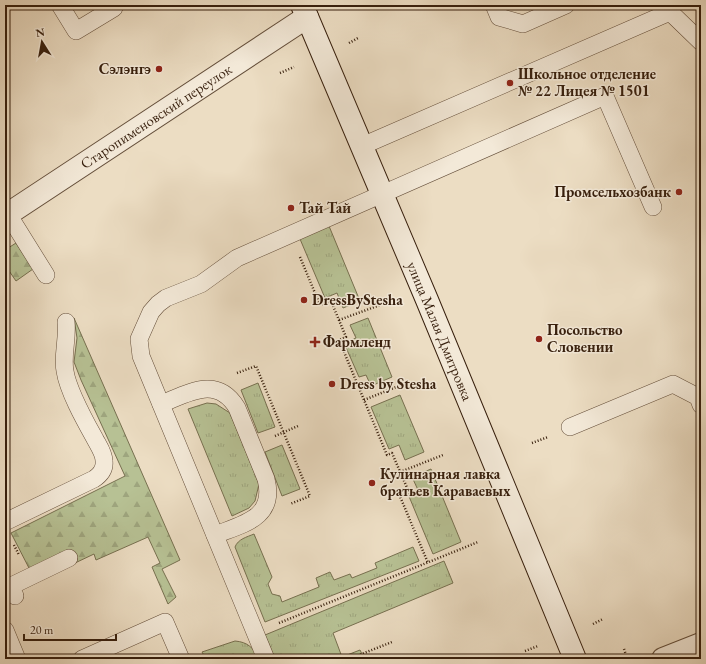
<svg xmlns="http://www.w3.org/2000/svg" width="706" height="664" viewBox="0 0 706 664" font-family="'EB Garamond',serif">
  <defs>
    <pattern id="grass-tufts" width="24" height="20" patternUnits="userSpaceOnUse"><rect width="24" height="20" fill="#b7c194"/><path d="M3 7l-1-3M5 7V3M7 7l1-3M15 17l-1-3M17 17v-4M19 17l1-3" fill="none" stroke="#9ea57e"/></pattern>
    <pattern id="forest-firs" width="22" height="20" patternUnits="userSpaceOnUse"><rect width="22" height="20" fill="#b7c194"/><path d="M5 1l3.5 6h-7zM16 11l3.5 6h-7z" fill="#9ea57e"/></pattern>
  </defs>
  <rect width="100%" height="100%" fill="#ecddc3"/>
  <filter id="stains"><feTurbulence type="fractalNoise" baseFrequency=".005" numOctaves="4"/><feColorMatrix values="0 0 0 0 .2 0 0 0 0 .09 0 0 0 0 .02 0 0 0 .5 -.17"/></filter>
  <radialGradient id="worn" r=".72"><stop offset=".6" stop-color="#630" stop-opacity="0"/><stop offset="1" stop-color="#630" stop-opacity=".3"/></radialGradient>
  <g fill="url(#grass-tufts)" stroke="#777050">
    <polygon points="329,226 360,301 343,308 337,293 325,298 300,239"/>
    <polygon points="368,318 392,377 371,386 366,375 359,377 344,343 356,338 350,325"/>
    <polygon points="258,383 275,427 258,433 241,390"/>
    <polygon points="400,395 424,452 405,460 399,445 389,449 371,407"/>
    <polygon points="207,403 216,404 230,413 259,484 255,501 249,508 232,516 188,409"/>
    <polygon points="282,445 300,489 282,496 265,452"/>
    <polygon points="431,469 461,542 433,554 408,494 418,490 412,477"/>
    <path d="M 254,534 L 272,577 L 268,584 L 272,594 L 280,596 L 282,602 L 319,587 L 316,578 L 330,572 L 334,580 L 350,574 L 352,578 L 377,568 L 375,563 L 413,547 L 419,561 L 265,622 L 235,547 C 238,539 247,537 254,534 Z"/>
    <polygon points="444,561 453,583 333,633 342,657 360,650 362,654 347,659 275,659 265,635"/>
    <path d="M 235,641 C 248,642 253,648 260,659 L 206,659 L 202,652 Z"/>
  </g>
  <g fill="url(#forest-firs)" stroke="#777050">
    <polygon points="16,243 33,269 16,281 5,265 5,250"/>
    <polygon points="74,318 180,560 162,569 176,597 168,604 152,567 160,563 148,537 96,560 94,554 75,563 30,570 11,533 125,476 81,380 74,362 77,338"/>
  </g>
  <g fill="none" stroke-linecap="round" stroke-linejoin="round">
    <g stroke="#644e3a" stroke-width="18">
      <g id="lane">
        <polyline points="60,5 76,31 114,8 112,5"/>
        <polyline points="494,5 499,17 523,24 566,5"/>
        <polyline points="362,146 670,12 701,42"/>
        <polyline points="8,214 46,275"/>
        <path d="M 161,404 C 189,393 217,375 237,408 L 266,479 C 276,518 243,524 215,535"/>
        <polyline points="570,427 673,384 698,397 701,405"/>
        <path d="M 5,522 L 94,479 C 100,475 105,469 104,461 C 104,453 98,445 95,439 C 85,421 68,391 65,371 C 62,355 68,339 66,322"/>
        <polyline points="15,596 11,586 69,558"/>
        <polyline points="5,630 17,659"/>
        <polyline points="82,659 165,622 181,659"/>
        <polyline points="266,659 141,356 139,339 151,312 158,304 166,298 201,284 237,258 605,96 653,207"/>
      </g>
    </g>
    <g stroke="#644e3a" stroke-width="24">
      <g id="street">
        <path id="s1" d="M 5,216 L 307,17"/>
        <polyline points="663,659 701,644"/>
      </g>
    </g>
    <g stroke="#371f0d" stroke-width="24">
      <g id="secondary">
        <path id="s2" d="M 302,5 L 427,300 L 575,659"/>
      </g>
    </g>
    <g stroke="#371f0d" stroke-width="2.5" stroke-dasharray="1 2" stroke-linecap="butt">
      <polyline points="349,43 358,38"/>
      <polyline points="280,73 294,67"/>
      <polyline points="300,257 320,305 331,301 346,337 339,340 387,455 392,453 408,490 399,494 428,563"/>
      <polyline points="339,320 380,305"/>
      <polyline points="237,373 256,366 310,496 290,504"/>
      <polyline points="364,400 411,381"/>
      <polyline points="275,436 298,426"/>
      <polyline points="532,443 548,437"/>
      <polyline points="400,472 443,455"/>
      <polyline points="14,545 19,555"/>
      <polyline points="279,623 478,542"/>
      <polyline points="593,624 603,619"/>
      <polyline points="624,649 627,658"/>
      <polyline points="525,651 538,646"/>
      <polyline points="349,659 392,642"/>
    </g>
    <use href="#lane" stroke="#f3e9d8" stroke-width="17"/>
    <use href="#street" stroke="#f3e9d8" stroke-width="22"/>
    <use href="#secondary" stroke="#f3e9d8" stroke-width="22"/>
  </g>
  <g fill="#8f2418" stroke="#f3e9d8" stroke-width="1.5">
    <circle cx="159" cy="69" r="4"/>
    <circle cx="510" cy="83" r="4"/>
    <circle cx="679" cy="192" r="4"/>
    <circle cx="291" cy="208" r="4"/>
    <circle cx="304" cy="300" r="4"/>
    <circle cx="539" cy="339" r="4"/>
    <path d="M313 336h4v4h4v4h-4v4h-4v-4h-4v-4h4z"/>
    <circle cx="332" cy="384" r="4"/>
    <circle cx="372" cy="483" r="4"/>
  </g>
  <g text-anchor="middle" stroke-width="3" stroke-linejoin="round" paint-order="stroke">
    <g font-size="15" font-weight="bold" fill="#371f0d" stroke="#f3e9d8" text-anchor="start">
      <text x="151" y="74" text-anchor="end">Сэлэнгэ</text>
      <text x="518" y="79">Школьное отделение<tspan x="518" dy="17">№ 22 Лицея № 1501</tspan></text>
      <text x="671" y="197" text-anchor="end">Промсельхозбанк</text>
      <text x="299" y="213">Тай Тай</text>
      <text x="312" y="305">DressByStesha</text>
      <text x="547" y="335">Посольство<tspan x="547" dy="17">Словении</tspan></text>
      <text x="323" y="347">Фармленд</text>
      <text x="340" y="389">Dress by Stesha</text>
      <text x="380" y="479">Кулинарная лавка<tspan x="380" dy="17">братьев Караваевых</tspan></text>
    </g>
    <g font-size="15" fill="#371f0d" stroke="#f3e9d8">
      <text dy="5" stroke="none"><textPath href="#s1" startOffset="181">Старопименовский переулок</textPath></text>
      <text dy="5" stroke="none"><textPath href="#s2" startOffset="354">улица Малая Дмитровка</textPath></text>
    </g>
  </g>
  <rect width="706" height="664" fill="none" stroke="#ecddc3" stroke-width="20"/>
  <rect x="6" y="6" width="694" height="652" fill="none" stroke="#371f0d" stroke-width="2"/>
  <rect x="10" y="10" width="686" height="644" fill="none" stroke="#371f0d"/>
  <g transform="translate(42 42) rotate(349)" stroke="#f3e9d8" stroke-width="3" paint-order="stroke">
  <path d="M0-3L7 15L0 10L-7 15Z" fill="#371f0d"/>
  <text y="-6" font-size="11" font-weight="bold" text-anchor="middle" fill="#371f0d">N</text>
  </g>
  <path d="M24 634v6h92v-6" fill="none" stroke="#371f0d" stroke-width="2"/>
  <text x="30" y="634" font-size="12" fill="#371f0d" stroke="#f3e9d8" stroke-width="3" paint-order="stroke">20 m</text>
  <rect width="100%" height="100%" filter="url(#stains)"/>
  <rect width="100%" height="100%" fill="url(#worn)"/>
</svg>
